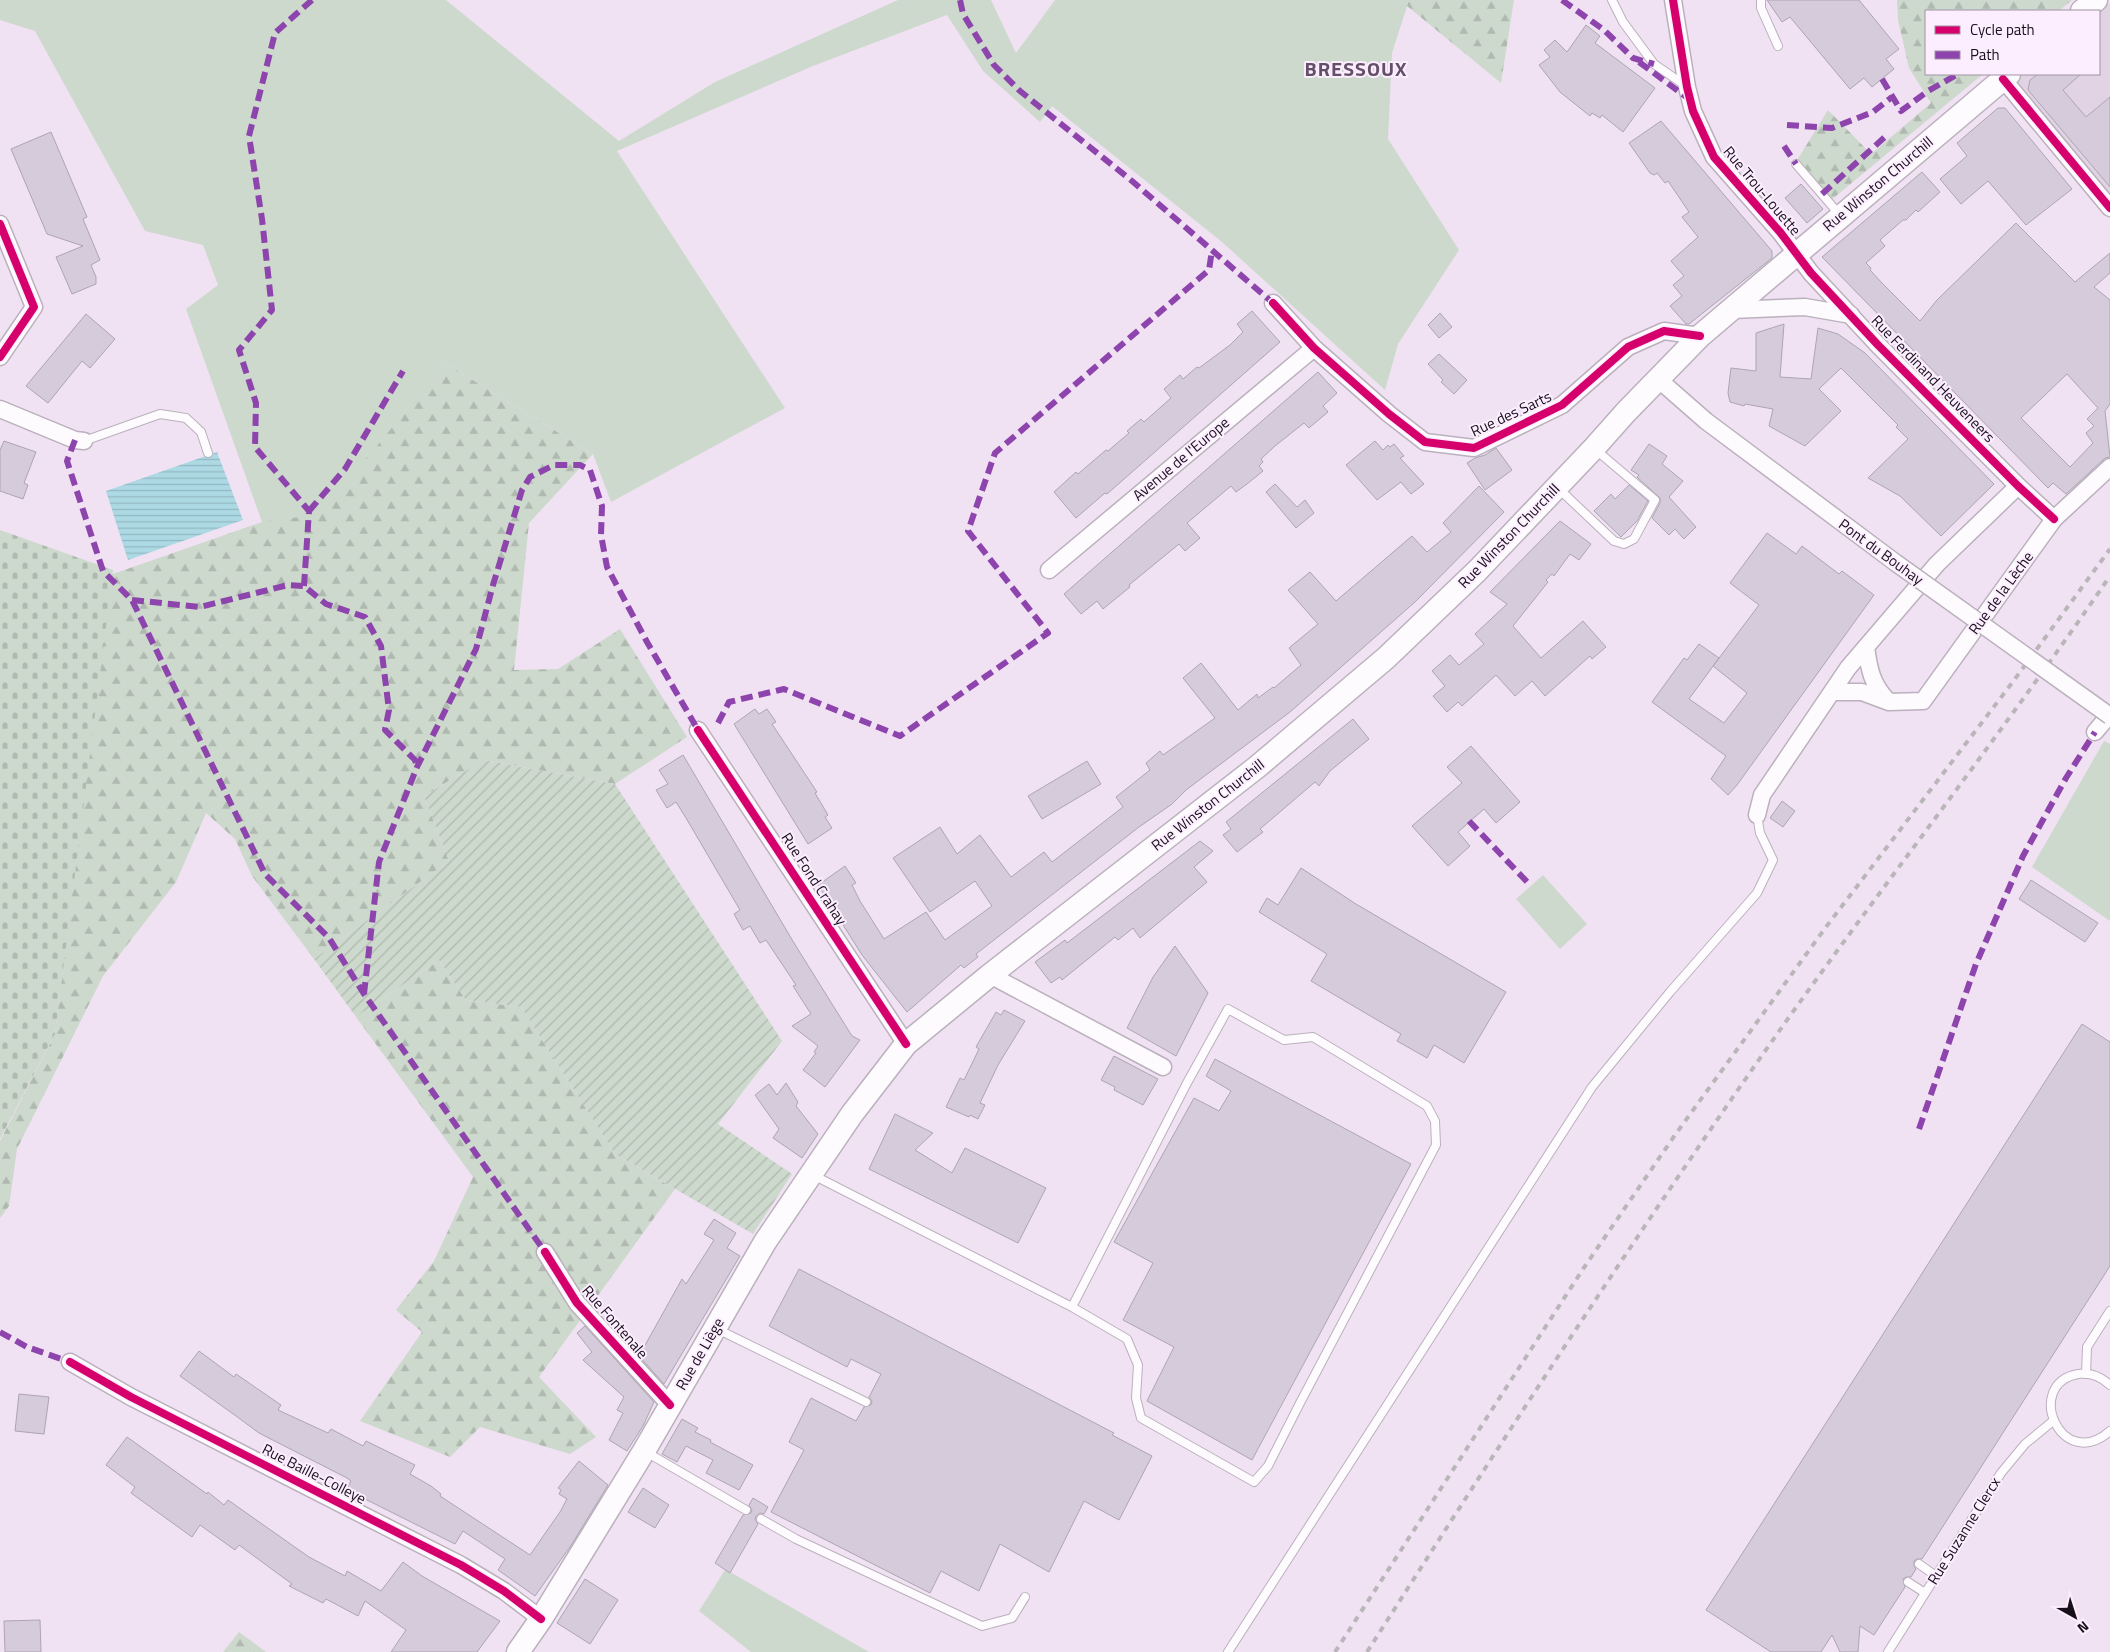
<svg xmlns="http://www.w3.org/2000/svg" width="2110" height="1652" viewBox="0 0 2110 1652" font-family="'Titillium Web',sans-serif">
  <defs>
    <pattern id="forest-firs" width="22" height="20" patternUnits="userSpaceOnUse" patternTransform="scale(1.25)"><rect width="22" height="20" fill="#cdd9cc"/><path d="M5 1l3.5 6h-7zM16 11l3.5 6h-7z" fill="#afb9af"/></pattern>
    <pattern id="cemetery-stones" width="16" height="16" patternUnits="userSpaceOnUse" patternTransform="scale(1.25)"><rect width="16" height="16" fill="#cdd9cc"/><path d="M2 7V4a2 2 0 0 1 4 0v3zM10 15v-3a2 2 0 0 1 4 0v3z" fill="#afb9af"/></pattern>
    <pattern id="garden-furrows" width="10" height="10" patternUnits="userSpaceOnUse" patternTransform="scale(1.25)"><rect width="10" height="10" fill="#cdd9cc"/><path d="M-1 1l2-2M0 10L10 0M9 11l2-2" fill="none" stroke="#afb9af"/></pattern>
    <pattern id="water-rules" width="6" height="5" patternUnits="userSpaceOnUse" patternTransform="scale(1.25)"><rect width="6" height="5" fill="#acd9e4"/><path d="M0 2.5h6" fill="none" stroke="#93b9c3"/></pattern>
  </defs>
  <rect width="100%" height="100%" fill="#f0e2f3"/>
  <polygon fill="#e2d3e4" points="2110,3 2110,193 2014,82 2024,74 2099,74 2099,12"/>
  <g fill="#cdd9cc">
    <polygon points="0,0 446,0 619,141 715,82 898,0 991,0 1016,53 1055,0 1409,0 1392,53 1388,139 1459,250 1398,344 1385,390 1222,242 1052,106 1040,122 983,71 947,15 813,66 617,151 785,408 611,502 593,454 445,363 321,515 262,522 186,309 218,285 203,245 145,231 35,31 0,20"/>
    <polygon points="2104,741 2110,744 2110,921 2032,867"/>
    <polygon points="1543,875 1587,924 1560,949 1516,899"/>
    <polygon points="725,1570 730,1572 869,1652 751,1652 699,1611"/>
  </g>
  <g fill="url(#forest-firs)">
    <polygon points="1409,0 1514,0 1501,83 1407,6"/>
    <polygon points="1897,0 2072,0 2059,11 1926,11 1926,74 1983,74 1830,201 1796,162 1828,110 1871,154 1931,103 1909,68 1898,20"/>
    <polygon points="445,363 593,454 529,523 514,670 558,669 620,629 687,737 615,784 484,760 424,796 449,861 314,959 252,876 235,839 206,813 176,882 103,976 17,1149 9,1206 0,1218 0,1141 55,1034 110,575 262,522 321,514"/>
    <polygon points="439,960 466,1000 521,1007 615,1154 675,1189 539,1377 596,1437 570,1454 480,1427 450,1457 360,1421 422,1332 396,1310 434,1261 473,1177 356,1017"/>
    <polygon points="239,1632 266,1652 223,1652"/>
  </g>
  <polygon fill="url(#cemetery-stones)" points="0,530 113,570 55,1034 0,1139"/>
  <polygon fill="url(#garden-furrows)" points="484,760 615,784 782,1041 718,1124 792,1174 753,1234 615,1154 521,1007 466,1000 439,960 356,1017 314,959 449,861 424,796"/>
  <polygon fill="url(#water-rules)" points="217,452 243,520 128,560 106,491"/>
  <g fill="#d5cbdb" stroke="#ada5b2" fill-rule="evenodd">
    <polygon points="1767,0 1859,0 1899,49 1886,59 1894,69 1872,87 1864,78 1850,89 1790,17 1782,22"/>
    <polygon points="1586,25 1600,36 1595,43 1655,88 1623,132 1602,115 1600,118 1592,113 1590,116 1560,92 1539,65 1550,57 1544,50 1555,40 1567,52"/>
    <polygon points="2038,74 2081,74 2063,90 2086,117 2110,97 2110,187 2028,90 2030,80"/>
    <polygon points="1998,108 2005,108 2072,189 2026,225 1988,181 1961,204 1940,179 1967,156 1957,143"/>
    <polygon points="1661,121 1772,251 1772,258 1689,324 1686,324 1670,306 1682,296 1673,285 1684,276 1671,261 1698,237 1682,217 1689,212 1668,181 1665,183 1657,173 1654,175 1650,173 1629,143"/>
    <polygon points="51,132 87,217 83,219 100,260 91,265 96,277 96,284 72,294 56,257 83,246 47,234 11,149"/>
    <path d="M 1922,172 L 1940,192 L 1918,212 L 1916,210 L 1906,220 L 1903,220 L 1880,240 L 1885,246 L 1866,263 L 1871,268 L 1870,270 L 1882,283 L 1920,321 L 1937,300 L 2016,223 L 2075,282 L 2110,253 L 2110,273 L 2094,287 L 2110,300 L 2110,404 L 2105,411 L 2110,457 L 2105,458 L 2066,494 L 2053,483 L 2048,488 L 1822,257 ZM 2067,374 L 2098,408 L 2087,419 L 2094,426 L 2086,433 L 2093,443 L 2070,467 L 2021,418 Z"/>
    <polygon points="1801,184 1823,209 1807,223 1785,198"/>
    <polygon points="1252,311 1280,342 1107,494 1105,493 1076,518 1054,492 1076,472 1078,474 1106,450 1108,451 1129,433 1127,431 1141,419 1144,422 1171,398 1164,389 1180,375 1183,379 1197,367 1199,368 1230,345 1243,332 1237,324"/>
    <polygon points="1440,313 1452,327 1439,338 1428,325"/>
    <polygon points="86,314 115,339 90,368 82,361 48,403 26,386"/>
    <polygon points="1784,324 1780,377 1811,379 1818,328 1838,334 1865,353 1994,484 1941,536 1900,496 1868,478 1908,439 1896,427 1898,425 1841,368 1819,389 1841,411 1805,446 1769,426 1773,409 1745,404 1744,406 1730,402 1728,393 1731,368 1756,371 1756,333"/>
    <polygon points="1439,354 1467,380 1454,394 1441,382 1443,380 1428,364"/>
    <polygon points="1318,372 1337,393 1323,406 1328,412 1309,428 1304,423 1275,446 1261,459 1263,462 1259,466 1263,471 1247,484 1236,492 1231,486 1187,523 1200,538 1185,551 1179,544 1129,585 1130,587 1103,609 1097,601 1081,614 1064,594"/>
    <polygon points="4,441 36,452 24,483 28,485 23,499 0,491 0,450"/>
    <polygon points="1375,441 1383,450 1388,445 1390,447 1394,444 1404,456 1400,458 1424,484 1411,494 1401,482 1377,500 1346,465"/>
    <polygon points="1649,444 1667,456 1662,464 1683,481 1669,497 1696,527 1684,539 1675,529 1669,535 1652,518 1660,503 1660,498 1637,477 1639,475 1631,470"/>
    <polygon points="1496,448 1512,470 1485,490 1467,463 1475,458 1485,455"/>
    <polygon points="1275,484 1297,507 1305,500 1314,513 1296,528 1266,492"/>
    <polygon points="1629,485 1648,501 1637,521 1621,537 1594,511 1611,494 1615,499"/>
    <polygon points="1479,486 1504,512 1415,602 1290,712 1186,790 1172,804 1139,827 976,954 978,957 964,968 961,965 907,1012 862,955 818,885 845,866 856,883 852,885 860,901 884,939 926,912 945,940 992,906 975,881 930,912 893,858 940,827 957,854 980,835 1011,877 1044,852 1052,862 1123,807 1116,797 1150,770 1146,763 1160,751 1163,755 1215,718 1183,678 1201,663 1238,710 1257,694 1258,698 1273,687 1274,688 1301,665 1289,648 1318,624 1288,590 1310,572 1336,601 1412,536 1427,552 1451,532 1443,523"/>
    <polygon points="1560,521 1591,544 1579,560 1570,554 1554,576 1552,574 1546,580 1548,582 1513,626 1541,658 1583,621 1606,647 1592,659 1590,656 1545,696 1532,681 1515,696 1496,675 1462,706 1458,702 1447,712 1433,696 1445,686 1432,671 1450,655 1459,665 1484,644 1475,634 1507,604 1490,592"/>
    <polygon points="1767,533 1796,554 1802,546 1839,574 1842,571 1874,595 1737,785 1728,795 1711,779 1726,756 1652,702 1684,658 1687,660 1699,644 1719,658 1689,699 1724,723 1747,693 1713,666 1759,605 1730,583"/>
    <polygon points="755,709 759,714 767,709 776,722 772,724 817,792 815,793 828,815 825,817 832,828 808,844 734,724"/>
    <polygon points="1353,719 1369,739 1330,771 1319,786 1315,782 1260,829 1263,832 1237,852 1223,835 1231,829 1226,822"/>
    <polygon points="1471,746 1520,802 1496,823 1484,809 1458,832 1470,846 1448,866 1412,826 1462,783 1447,767"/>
    <polygon points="683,755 794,943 852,1036 860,1040 825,1087 803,1070 816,1053 814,1052 818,1046 792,1026 811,1014 793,986 796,985 766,940 760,943 750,926 743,930 734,914 740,910 686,818 676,802 667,808 656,790 668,784 659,770"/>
    <polygon points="1087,761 1101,784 1042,819 1028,796"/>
    <polygon points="1782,801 1795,811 1783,827 1770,818"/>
    <polygon points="1200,841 1213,851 1194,867 1207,882 1140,938 1133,928 1118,940 1115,937 1062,980 1060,977 1051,983 1035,962 1065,940 1067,943"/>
    <polygon points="1301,868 1356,904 1506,992 1464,1063 1434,1045 1427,1058 1397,1041 1401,1034 1311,981 1327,954 1259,912 1267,898 1278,905"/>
    <polygon points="2031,880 2098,923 2085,942 2019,899"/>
    <polygon points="1175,946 1208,993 1176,1056 1127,1028 1153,977"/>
    <polygon points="1004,1010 1025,1021 998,1065 980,1103 985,1105 978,1119 970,1115 969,1117 946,1107 960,1078 964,1080 979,1049 976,1047 996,1012 1001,1015"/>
    <polygon points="2082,1024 2110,1042 2110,1266 1922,1559 1917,1559 1914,1561 1914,1566 1916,1569 1911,1577 1906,1577 1903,1579 1905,1587 1874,1635 1860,1626 1858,1652 1840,1652 1832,1635 1821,1652 1771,1652 1706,1610"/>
    <polygon points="1114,1056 1158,1079 1143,1105 1114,1090 1115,1087 1101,1080"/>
    <polygon points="1215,1059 1411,1164 1252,1460 1147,1401 1174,1347 1123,1320 1153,1263 1114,1242 1194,1098 1219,1111 1231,1091 1206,1076"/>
    <polygon points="786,1083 798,1102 796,1106 818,1134 802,1158 773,1138 779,1129 755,1095 769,1084 777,1095"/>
    <polygon points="895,1114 933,1133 915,1150 952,1173 965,1148 1046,1188 1018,1243 869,1169"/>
    <polygon points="714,1219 736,1233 727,1248 740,1256 664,1384 639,1356 682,1279 686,1284 714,1240 704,1234"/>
    <polygon points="799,1269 1114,1433 1112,1435 1152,1456 1119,1520 1084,1501 1049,1572 1000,1544 979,1591 941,1571 930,1593 771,1512 804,1450 789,1442 811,1398 856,1421 864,1407 871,1405 872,1401 869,1397 881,1374 851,1359 847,1367 769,1326"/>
    <polygon points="585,1326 654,1402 643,1426 627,1451 609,1440 623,1413 617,1410 624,1397 583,1360 592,1352 577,1333"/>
    <polygon points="199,1351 234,1377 236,1374 281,1405 278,1410 328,1433 331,1429 363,1446 366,1441 415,1465 410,1474 431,1486 441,1494 440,1496 530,1555 560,1512 567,1499 559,1494 561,1490 558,1488 579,1461 608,1485 572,1544 535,1596 498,1570 505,1559 463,1531 455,1544 371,1502 346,1490 351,1481 347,1478 259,1433 236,1416 180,1376"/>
    <polygon points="19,1394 49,1397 44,1434 15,1431"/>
    <polygon points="682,1419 698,1428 695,1432 711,1440 710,1442 753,1465 739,1490 706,1473 713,1460 686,1446 677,1462 662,1454"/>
    <polygon points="127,1437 207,1494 208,1492 224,1505 228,1500 309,1557 345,1576 347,1571 381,1591 403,1562 422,1576 500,1621 477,1652 391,1652 406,1630 365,1601 358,1616 326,1599 323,1603 289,1586 292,1584 239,1545 235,1550 200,1525 192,1537 131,1493 135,1487 106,1465"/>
    <polygon points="643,1488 669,1505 655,1528 628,1512"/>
    <polygon points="753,1498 768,1507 764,1514 760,1513 756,1516 755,1520 758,1524 730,1573 715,1563 743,1515 751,1513 752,1510 749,1505"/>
    <polygon points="585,1579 618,1600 590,1644 557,1623"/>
    <polygon points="40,1620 41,1652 5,1652 4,1621"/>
  </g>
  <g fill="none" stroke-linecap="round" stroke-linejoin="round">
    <g stroke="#bbb0bd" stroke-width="10">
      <g id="lane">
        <polyline points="1612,0 1623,22 1654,64 1686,86"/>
        <polyline points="1761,0 1761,8 1778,46"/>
        <polyline points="1796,164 1839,214"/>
        <polyline points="84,441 160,414 186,418 201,432 208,453"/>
        <polyline points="1559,489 1614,541 1624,544 1634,539 1655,500 1596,450"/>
        <polyline points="813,1175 1072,1307 1187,1083 1228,1009 1284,1040 1313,1037 1427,1106 1435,1121 1436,1145 1300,1403 1268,1466 1254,1482 1141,1418 1136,1398 1138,1365 1127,1339 1072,1307"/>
        <polyline points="717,1329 866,1402"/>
        <polyline points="2086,1374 2087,1347 2110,1311"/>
        <path d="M 2110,1385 C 2101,1377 2091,1372 2078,1374 C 2023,1384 2061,1474 2110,1431"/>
        <polyline points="646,1452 746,1510"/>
        <polyline points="761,1519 796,1539 982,1626 1012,1618 1025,1597"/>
        <polyline points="1919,1564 1936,1576"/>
        <polyline points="1908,1582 1925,1593"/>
        <polyline points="1228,1652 1592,1087 1670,992 1757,893 1773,860 1760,833 1757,815"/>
        <polyline points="1888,1652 2001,1473 2025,1444 2053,1421"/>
      </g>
    </g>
    <g stroke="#bbb0bd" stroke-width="19">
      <g id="street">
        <polyline points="1673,0 1687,87 1693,111 1714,157 1780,232 1811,273 1878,345 2018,486 2054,519"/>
        <polyline points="2003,79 2110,208"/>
        <polyline points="0,224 34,307 0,357"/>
        <polyline points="1273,303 1314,348 1389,414 1425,442 1474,448 1562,405 1628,347 1664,331 1700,336"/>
        <polyline points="1732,310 1805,307 1851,315"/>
        <polyline points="1658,379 1706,421 1896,563"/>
        <polyline points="0,409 75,440 84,441"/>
        <polyline points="1049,570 1314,348"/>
        <path d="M 1866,647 C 1869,669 1872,685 1888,701"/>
        <polyline points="1833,692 1862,692 1889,702 1923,701 2054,519 2110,467"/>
        <polyline points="698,730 906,1044"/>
        <polyline points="2095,732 2110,714"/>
        <polyline points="1757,815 1762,795 1848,668 1937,564 2018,486"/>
        <polyline points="990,975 1163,1067"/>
        <polyline points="545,1252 577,1303 670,1405"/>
        <polyline points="70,1362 131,1397 461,1565 504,1591 541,1619"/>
      </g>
    </g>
    <g stroke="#bbb0bd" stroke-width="25">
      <g id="secondary">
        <polyline points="2082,11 2096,0"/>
        <polyline points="518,1652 541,1619 644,1451 765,1242 852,1114 906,1044 990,975 1257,767 1386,658 1477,571 1594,448 1626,412 1700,336 2009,74"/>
      </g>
    </g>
    <use href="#lane" stroke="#fdfbfd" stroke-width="8"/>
    <use href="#street" stroke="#fdfbfd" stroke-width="16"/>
    <use href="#secondary" stroke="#fdfbfd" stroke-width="22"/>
    <g stroke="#b9b5b9" stroke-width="4" stroke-dasharray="6 6" stroke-linecap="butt">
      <polyline points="1335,1652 1583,1269 1675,1135 1826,927 2012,683 2110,549"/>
      <path d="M 1367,1652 C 1498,1447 1630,1243 1770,1044 C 1881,887 2001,735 2110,576"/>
    </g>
    <g stroke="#bbb0bd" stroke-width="19" stroke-linecap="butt">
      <polyline id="street-bridge" points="1896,563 2110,716"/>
    </g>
    <use href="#street-bridge" stroke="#fdfbfd" stroke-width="16"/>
    <g stroke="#8e44ad" stroke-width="6" stroke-dasharray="12 6" stroke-linecap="butt">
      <polyline points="960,0 963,14 994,65 1020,91 1132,181 1273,303"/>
      <polyline points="1562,0 1604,30 1633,58 1654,64"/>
      <polyline points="1639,62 1689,99"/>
      <polyline points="1882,79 1901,111 1928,91 1958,74"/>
      <polyline points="1787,125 1832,128 1873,112 1892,97"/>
      <polyline points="1784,146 1796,164"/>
      <polyline points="1822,194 1886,136"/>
      <polyline points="75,440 67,461 103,571 132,600 265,874 329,938 364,994 545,1252"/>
      <polyline points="309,511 345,469 403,371"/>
      <polyline points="304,586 309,511 255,447 256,403 239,350 272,310 262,219 249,136 275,33 312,0"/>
      <polyline points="132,600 200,607 288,585 304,586 326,604 365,617 381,646 389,710 385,730 415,760 417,767"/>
      <polyline points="718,723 729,702 784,689 900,736 1048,633 968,531 995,453 1209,270 1212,250"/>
      <polyline points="1469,821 1531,886"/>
      <polyline points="364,994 379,862 417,767 476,649 493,585 522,490 530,477 554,465 580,465 590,470 602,506 601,535 607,567 647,642 698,730"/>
      <polyline points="1919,1129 1976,964 2023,856 2066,778 2095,732"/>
      <polyline points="0,1332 27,1347 70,1362"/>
    </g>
    <g stroke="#fcedff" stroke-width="11">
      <g id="cycleway">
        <polyline points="1673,0 1687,87 1693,111 1714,157 1780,232 1811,273 1878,345 2018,486 2054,519"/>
        <polyline points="2003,79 2110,208"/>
        <polyline points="0,224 34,307 0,357"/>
        <polyline points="1273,303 1314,348 1389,414 1425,442 1474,448 1562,405 1628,347 1664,331 1700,336"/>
        <polyline points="698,730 906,1044"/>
        <polyline points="545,1252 577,1303 670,1405"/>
        <polyline points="70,1362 131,1397 461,1565 504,1591 541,1619"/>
      </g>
    </g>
    <use href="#cycleway" stroke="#d6006c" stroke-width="8"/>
  </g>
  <g text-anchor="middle" stroke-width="4" stroke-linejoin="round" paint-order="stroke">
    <g font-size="15" fill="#170f19" stroke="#fcedff">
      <text transform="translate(1878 184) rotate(-40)" y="5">Rue Winston Churchill</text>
      <text transform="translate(1762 191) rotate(50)" y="5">Rue Trou-Louette</text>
      <text transform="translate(1933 379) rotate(46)" y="5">Rue Ferdinand Heuveneers</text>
      <text transform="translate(1511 414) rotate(-25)" y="5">Rue des Sarts</text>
      <text transform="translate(1181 459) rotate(-40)" y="5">Avenue de l'Europe</text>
      <text transform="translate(1509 536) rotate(-46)" y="5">Rue Winston Churchill</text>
      <text transform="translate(1881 552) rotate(36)" y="5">Pont du Bouhay</text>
      <text transform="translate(2001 593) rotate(-54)" y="5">Rue de la Lèche</text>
      <text transform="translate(1208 805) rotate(-38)" y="5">Rue Winston Churchill</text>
      <text transform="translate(814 879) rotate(57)" y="5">Rue Fond Crahay</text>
      <text transform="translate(615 1322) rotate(49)" y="5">Rue Fontenale</text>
      <text transform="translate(700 1354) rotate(-60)" y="5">Rue de Liège</text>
      <text transform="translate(314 1474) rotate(27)" y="5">Rue Baille-Colleye</text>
      <text transform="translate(1964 1531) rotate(-58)" y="5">Rue Suzanne Clercx</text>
    </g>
    <g font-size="20" font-weight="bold" letter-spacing="1" fill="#644f69" stroke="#fcedff">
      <text x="1356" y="76">BRESSOUX</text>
    </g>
  </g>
  <rect x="1925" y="10" width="175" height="65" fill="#fcedff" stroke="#a094a3"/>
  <rect x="1935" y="26" width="25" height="8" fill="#d6006c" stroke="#a094a3"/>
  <text x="1970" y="35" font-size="15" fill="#170f19">Cycle path</text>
  <rect x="1935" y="51" width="25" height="8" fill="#8e44ad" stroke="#a094a3"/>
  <text x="1970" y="60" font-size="15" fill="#170f19">Path</text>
  <g transform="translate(2075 1617) rotate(141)" stroke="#fcedff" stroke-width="4" paint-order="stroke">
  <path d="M0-4L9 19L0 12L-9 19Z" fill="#170f19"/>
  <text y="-8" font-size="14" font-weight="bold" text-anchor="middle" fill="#170f19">N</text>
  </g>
</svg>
